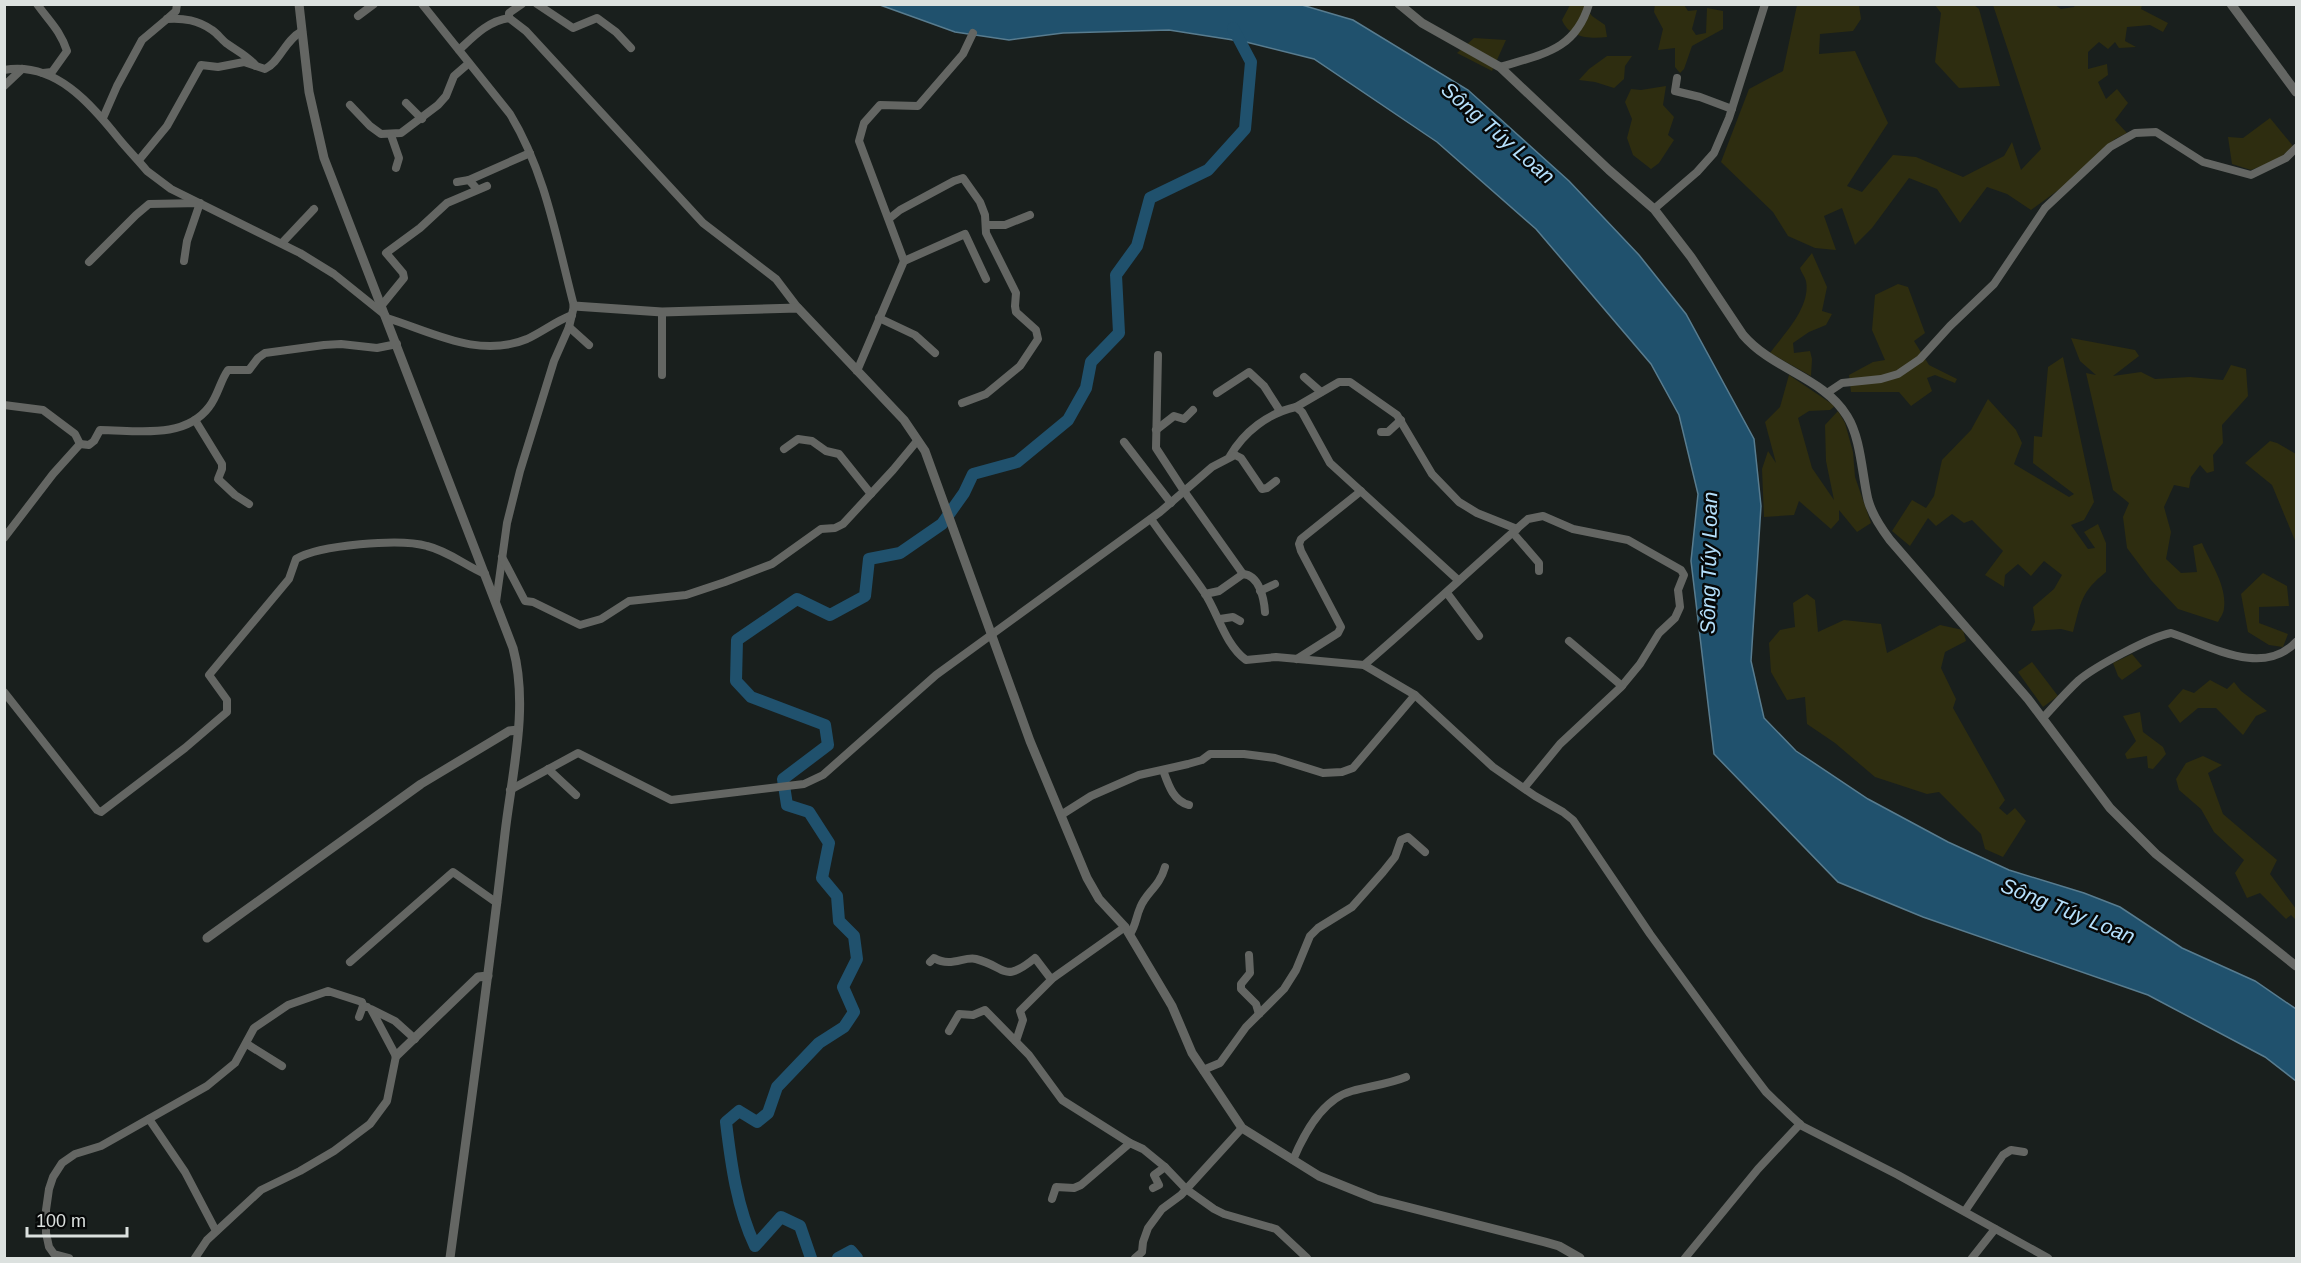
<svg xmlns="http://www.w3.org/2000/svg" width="2301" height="1263" viewBox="0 0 2301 1263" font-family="Arial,sans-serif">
  <rect width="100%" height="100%" fill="#191f1d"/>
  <g fill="#2e2d10">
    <polygon points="1655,4 1684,5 1688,11 1697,10 1692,29 1696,35 1706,33 1707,8 1723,11 1723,29 1692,46 1684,69 1680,73 1675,67 1675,48 1658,50 1663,29 1654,12"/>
    <path d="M 1570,5 L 1584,5 L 1592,16 L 1605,25 L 1607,37 C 1590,39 1569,38 1562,20 Z"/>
    <polygon points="1797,5 1859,5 1861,19 1853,31 1820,34 1819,54 1855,51 1888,123 1847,186 1862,192 1893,155 1916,157 1963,177 2004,156 2012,142 2021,170 2041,149 1993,5 2055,5 2061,9 2074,7 2075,5 2142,5 2141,9 2168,23 2163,32 2150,25 2127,27 2125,41 2136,47 2119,48 2115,42 2108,49 2099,42 2088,52 2088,69 2107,64 2108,75 2098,82 2106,99 2117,89 2128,103 2115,120 2127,133 2115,139 2064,186 2031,210 2007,194 1987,187 1960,223 1937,189 1909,178 1872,228 1855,245 1842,208 1824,216 1836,250 1815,248 1788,236 1773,212 1721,162 1749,89 1783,71"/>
    <polygon points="1935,5 1974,5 1979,9 2000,86 1959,88 1935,62 1941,13"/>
    <polygon points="1474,38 1506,40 1492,71 1457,53"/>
    <polygon points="1607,56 1632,56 1625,66 1624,79 1614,88 1595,82 1579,80 1589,69"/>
    <polygon points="1666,86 1663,105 1674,117 1668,135 1674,140 1659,163 1651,169 1633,155 1627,138 1632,119 1625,102 1631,89 1641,90"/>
    <polygon points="2270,118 2293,146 2278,160 2251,170 2232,164 2228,137 2243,138"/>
    <path d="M 1812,253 L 1827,287 L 1822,311 L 1832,314 L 1826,325 L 1809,332 L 1793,343 L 1794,353 L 1810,351 L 1812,359 L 1811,376 L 1770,353 C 1784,334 1811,307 1806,281 C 1805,277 1801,272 1800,268 Z"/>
    <polygon points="1898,284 1908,287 1925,333 1914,341 1929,365 1957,379 1955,383 1935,375 1927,378 1932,391 1911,406 1899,392 1851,392 1849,375 1873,362 1885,360 1872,330 1875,295"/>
    <path d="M 2071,338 L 2135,350 L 2139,356 L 2113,376 L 2141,372 L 2155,379 L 2190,377 L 2223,380 L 2231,365 L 2246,369 L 2248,396 L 2222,425 L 2223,443 L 2213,455 L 2214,471 L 2207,473 L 2200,465 L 2191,477 L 2189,488 L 2174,485 L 2164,507 L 2171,532 L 2166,559 L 2181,573 L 2197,572 L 2193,546 L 2202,543 C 2210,563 2227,585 2224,608 C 2224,613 2220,618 2218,622 L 2178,609 L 2151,580 L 2127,548 L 2123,517 L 2129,503 L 2113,490 L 2086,373 L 2096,375 L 2080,361 Z"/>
    <path d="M 2063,357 L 2094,502 L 2084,520 L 2071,525 L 2088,549 L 2095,548 L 2084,532 L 2098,524 L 2106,543 L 2106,572 C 2081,592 2081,602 2073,632 L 2061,629 L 2031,631 L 2035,622 L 2033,607 L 2054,589 L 2062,575 L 2044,561 L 2031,576 L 2018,564 L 2005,575 L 2004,587 L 1985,575 L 2003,551 L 1972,520 L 1964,523 L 1952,514 L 1936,526 L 1928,518 L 1910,546 L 1892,531 L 1912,500 L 1926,508 L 1934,496 L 1942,460 L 1971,430 L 1988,399 L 2016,430 L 2022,443 L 2014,464 L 2069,497 L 2074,494 L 2033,463 L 2034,436 L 2042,437 L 2048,367 Z"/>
    <polygon points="1789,375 1835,406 1830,410 1809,411 1798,418 1812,468 1834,500 1826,461 1825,425 1838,411 1845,423 1853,452 1855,477 1871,523 1857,532 1839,510 1839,520 1831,529 1799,501 1794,515 1764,517 1762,469 1768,451 1776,463 1765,422 1780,407"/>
    <polygon points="2270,441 2277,443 2296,454 2296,543 2272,485 2245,463"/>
    <polygon points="2263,573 2287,586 2289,606 2259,607 2259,623 2288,634 2283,647 2269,645 2248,632 2241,594"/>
    <polygon points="1807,594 1815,600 1818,632 1844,620 1881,624 1887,653 1940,625 1963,630 1966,641 1945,652 1941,668 1956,699 1953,708 2005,800 1999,808 2007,815 2015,808 2026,821 2003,857 1985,849 1981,834 1939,792 1927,794 1875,777 1835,743 1807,724 1805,697 1787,700 1771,672 1769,643 1780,630 1795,627 1793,603"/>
    <polygon points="2132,654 2142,666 2122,680 2118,676 2113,663"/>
    <polygon points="2032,662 2058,696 2043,707 2018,672"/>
    <polygon points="2210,680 2227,689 2234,682 2241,691 2267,711 2256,716 2243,735 2216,708 2198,708 2180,723 2168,706 2183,689 2194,693"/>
    <polygon points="2140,712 2143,732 2163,747 2166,754 2153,769 2148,768 2147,756 2127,759 2125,754 2136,741 2123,716"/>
    <polygon points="2203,756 2222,765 2208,773 2223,814 2277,860 2270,874 2296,909 2296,920 2291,915 2286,919 2260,893 2247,898 2235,873 2244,860 2214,832 2201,809 2179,790 2176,779 2186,763"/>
  </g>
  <polygon fill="#20516d" stroke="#587c8f" stroke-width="1.5" points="880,5 1302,5 1353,20 1468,90 1569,181 1639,255 1686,314 1754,439 1761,506 1751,661 1764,718 1796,751 1868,799 1948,842 2009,870 2084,893 2120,907 2182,948 2255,981 2296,1009 2296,1081 2265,1057 2148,995 1923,917 1838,882 1714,754 1691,561 1698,494 1679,415 1651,364 1536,229 1437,142 1314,59 1246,42 1169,30 1063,33 1009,40 955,32"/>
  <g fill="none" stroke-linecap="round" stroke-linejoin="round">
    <g stroke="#20516d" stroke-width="12">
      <path d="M 811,1258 L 800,1226 L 781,1217 L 755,1246 C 737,1208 731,1164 726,1122 L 739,1111 L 757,1122 L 768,1113 L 777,1087 L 819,1043 L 844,1027 L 854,1012 L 843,987 L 857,959 L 854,936 L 839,921 L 837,896 L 822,878 L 829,843 L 809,812 L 787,805 L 783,779 L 828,745 L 825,725 L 751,697 L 736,681 L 737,640 L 797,599 L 830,615 L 865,596 L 869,559 L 900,553 L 942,524 L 964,493 L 973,474 L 1017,462 L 1068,420 L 1086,388 L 1091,362 L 1119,333 L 1116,275 L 1137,246 L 1150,198 L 1208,170 L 1245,129 L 1251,62 L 1233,28"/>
      <polyline points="838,1258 851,1251 857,1258"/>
    </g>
    <g stroke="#646663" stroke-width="8">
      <path d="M 37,4 C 49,21 60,30 67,51 L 52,72 L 43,73"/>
      <path d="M 422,4 L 510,114 C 545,171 557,241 574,306 L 569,327 L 554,361 L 520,471 L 507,523 L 496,602"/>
      <polyline points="537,4 573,28 597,18 616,32 631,48"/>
      <polyline points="358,16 374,4"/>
      <polyline points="509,18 509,13 522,4"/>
      <path d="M 459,50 C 474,36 488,21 509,18 L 526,31 L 703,223 L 776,279 L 798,308"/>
      <path d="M 256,66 L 265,69 C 280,62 285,40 302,31"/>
      <path d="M 1500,67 C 1542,54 1575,51 1589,4"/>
      <path d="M 4,70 C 55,61 91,104 119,139 C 128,150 138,160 147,171 L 171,189 L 300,253 L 334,274 L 385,315"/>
      <polyline points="1677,78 1675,91 1700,97 1732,109"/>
      <polyline points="4,86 22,69"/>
      <polyline points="406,103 422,119"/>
      <polyline points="350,105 370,126 381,134 401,133 438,105 446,96 454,76 469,63"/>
      <polyline points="103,118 117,86 142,40 167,19 176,11 177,4"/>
      <polyline points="391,135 399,158 396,168"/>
      <path d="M 139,160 L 167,126 L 201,65 L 218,67 L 244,62 L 256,66 C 247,55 237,51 226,43 C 221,39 217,33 212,30 C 198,20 184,18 167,19"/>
      <polyline points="469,180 530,153"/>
      <polyline points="457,182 469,180 477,189"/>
      <polyline points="1654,209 1697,172 1714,153 1729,118 1765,4"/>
      <polyline points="890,218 900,210 954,181 963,178 980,202 985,215 986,233 1016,293 1015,306 1016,312 1036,330 1038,339 1020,366 986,394 962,403"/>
      <polyline points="987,225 1005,225 1030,215"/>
      <polyline points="282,243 314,209"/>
      <polyline points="904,261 859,141 864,123 880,105 918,106 963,54 973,33"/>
      <polyline points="89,262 136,215 149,204 200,203 187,241 184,261"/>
      <polyline points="382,305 404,278 403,273 386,253 420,228 447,203 487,186"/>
      <path d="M 387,318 C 432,332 479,359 527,339 C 542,332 556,321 572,315"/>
      <polyline points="879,318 915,335 935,353"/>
      <polyline points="569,327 589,345"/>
      <polyline points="1158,355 1156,448 1184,491 1243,574"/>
      <polyline points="857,371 904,261 965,234 986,279"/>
      <polyline points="662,375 662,312"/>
      <polyline points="1304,377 1321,392"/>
      <polyline points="1217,393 1249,372 1264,386 1280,411"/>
      <polyline points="1827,393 1842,383 1881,379 1898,374 1920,359 1950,326 1994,284 2045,208 2110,147 2135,133 2156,132 2203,162 2251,175 2286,158 2296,148"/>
      <polyline points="4,405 43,410 75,434 80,444"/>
      <polyline points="1296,407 1339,382 1350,382 1397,415 1432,474 1459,502 1477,513 1517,529"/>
      <polyline points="195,420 222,464 222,469 218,479 235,495 249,504"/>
      <polyline points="1156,430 1174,416 1184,419 1193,410"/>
      <polyline points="1381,432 1388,432 1401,420"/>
      <polyline points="1124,442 1171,503"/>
      <path d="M 80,444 L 89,445 L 94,441 L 100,430 C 136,430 184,440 209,407 C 218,396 220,381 228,370 L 249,370 L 258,358 L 265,353 L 324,345 L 341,344 L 377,348 L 397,344"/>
      <polyline points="784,449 798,439 812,441 826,451 839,454 871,494"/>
      <path d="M 1230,456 C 1244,432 1268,413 1296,407 L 1302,412 L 1330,463 L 1458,580"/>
      <path d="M 1151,519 C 1168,544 1187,567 1204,592 C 1218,613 1225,645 1246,660 L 1276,657 L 1364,665 L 1415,695 L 1493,767 L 1535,796 L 1563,812 L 1573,820 L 1650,934 L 1741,1059 L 1766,1092 L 1790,1115 L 1802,1126 L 1898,1175 L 2048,1258"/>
      <polyline points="1513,533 1539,563 1539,571"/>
      <polyline points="4,538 53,474 80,444"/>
      <polyline points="502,557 525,601 533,602 580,625 601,619 629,601 686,595 725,582 772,564 821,529 835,528 843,524 893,470 917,441"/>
      <polyline points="1260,591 1275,584"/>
      <polyline points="1447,593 1479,636"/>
      <path d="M 1205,594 L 1219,591 L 1243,574 C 1259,575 1264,598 1265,612"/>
      <polyline points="1220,619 1233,617 1240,621"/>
      <polyline points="1569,641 1622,686"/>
      <polyline points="1297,659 1338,633 1341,627 1301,551 1299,544 1301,539 1361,491"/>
      <path d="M 1364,665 C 1420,617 1473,567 1528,519 L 1543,516 L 1573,529 L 1628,540 L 1681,570 L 1684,575 L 1678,590 L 1680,607 L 1675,618 L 1659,633 L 1640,664 L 1621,687 L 1560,744 L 1524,788"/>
      <path d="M 4,692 L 97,810 L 101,812 L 185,748 L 227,712 L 227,700 L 209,675 L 289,579 L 296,559 C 319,545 400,538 427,546 C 448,551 466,566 485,574"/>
      <path d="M 2043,718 C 2055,705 2066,692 2079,680 C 2096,666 2150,637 2171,633 C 2209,645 2262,678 2296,642"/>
      <polyline points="548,769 576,795"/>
      <path d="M 1163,770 C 1168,784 1173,801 1189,805"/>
      <polyline points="510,790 578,753 671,800 804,784 823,775 936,675 1160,512 1212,467 1235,455 1241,458 1262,489 1267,488 1276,481"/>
      <polyline points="1061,815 1091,796 1139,775 1188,764 1202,760 1210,754 1244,754 1275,758 1323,773 1342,772 1353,768 1415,695"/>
      <path d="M 1130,934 C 1136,925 1136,917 1140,908 C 1146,892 1159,888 1165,867"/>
      <polyline points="1249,955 1250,973 1241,984 1241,989 1256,1004 1259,1014"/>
      <polyline points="350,962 453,872 497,903"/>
      <path d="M 930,962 L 934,958 C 951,968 964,956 976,959 C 1007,967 1003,984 1035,958 L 1051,979"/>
      <polyline points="359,1017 363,1006 367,1007"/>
      <polyline points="949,1031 959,1014 973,1015 985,1010 1029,1055 1062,1100 1130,1143 1143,1149 1165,1167 1154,1175 1159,1185 1153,1188"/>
      <polyline points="1016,1041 1023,1020 1020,1011 1053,978 1125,927"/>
      <polyline points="247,1044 282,1066"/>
      <polyline points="1203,1070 1220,1063 1246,1027 1284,989 1296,970 1310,936 1318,928 1352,907 1383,872 1395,857 1401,840 1408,837 1425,852"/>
      <polyline points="149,1119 185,1172 216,1231"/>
      <path d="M 1293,1160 C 1304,1134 1322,1099 1352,1091 C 1370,1086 1389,1084 1406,1077"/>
      <polyline points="1165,1167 1186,1189 1214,1209 1224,1214 1276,1229 1307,1258"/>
      <polyline points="1052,1199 1056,1187 1074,1188 1081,1185 1130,1143"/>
      <polyline points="1965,1211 2003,1155 2011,1150 2024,1152"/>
      <polyline points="69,1258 54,1254 49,1247 46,1233 46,1210 49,1189 53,1177 62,1163 75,1154 101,1146 207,1086 235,1063 254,1028 288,1005 328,991 362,1002 363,1006"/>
      <polyline points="195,1258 207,1240 261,1190 300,1171 334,1151 370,1124 387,1101 396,1056 371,1009 395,1021 415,1039"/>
      <polyline points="1135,1258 1142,1252 1143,1242 1148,1228 1162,1209 1181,1195 1242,1128"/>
      <polyline points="1685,1258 1758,1169 1800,1124"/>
      <polyline points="1972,1258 1995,1229"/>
    </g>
    <g stroke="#646663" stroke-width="9">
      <path d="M 299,4 L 309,92 L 324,158 L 513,648 C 529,707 512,773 505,833 C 489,975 469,1117 450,1258"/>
      <path d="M 1399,4 L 1422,23 L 1500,67 L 1609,170 L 1654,209 L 1691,257 L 1743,335 C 1773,370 1823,377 1847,416 C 1861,438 1862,475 1868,500 C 1872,515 1881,528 1890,540 L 2028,699 L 2110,808 L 2156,854 L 2296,966"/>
      <polyline points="2231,4 2296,92"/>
      <polyline points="574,306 662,312 798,308 904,420 925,451 1030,741 1087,878 1099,899 1125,927 1172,1006 1192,1053 1242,1128 1319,1176 1376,1199 1545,1242 1559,1246 1580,1258"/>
      <polyline points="207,938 421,784 509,731 518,730"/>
      <polyline points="396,1056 478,977 488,976"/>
    </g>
  </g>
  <g text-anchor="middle" stroke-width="5" stroke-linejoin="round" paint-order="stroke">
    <g font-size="21" font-style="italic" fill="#b5e0fc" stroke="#060808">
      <text transform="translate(1498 133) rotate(41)" y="7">Sông Túy Loan</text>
      <text transform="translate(1709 563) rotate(-89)" y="7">Sông Túy Loan</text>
      <text transform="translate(2068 911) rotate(22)" y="7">Sông Túy Loan</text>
    </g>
  </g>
  <rect width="2301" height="1263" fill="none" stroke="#dce1df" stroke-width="12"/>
  <path d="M27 1227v9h100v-9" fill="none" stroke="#dce1df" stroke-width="3"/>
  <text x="36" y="1227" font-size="18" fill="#dce1df" stroke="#060808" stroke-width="4.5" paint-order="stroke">100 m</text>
</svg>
